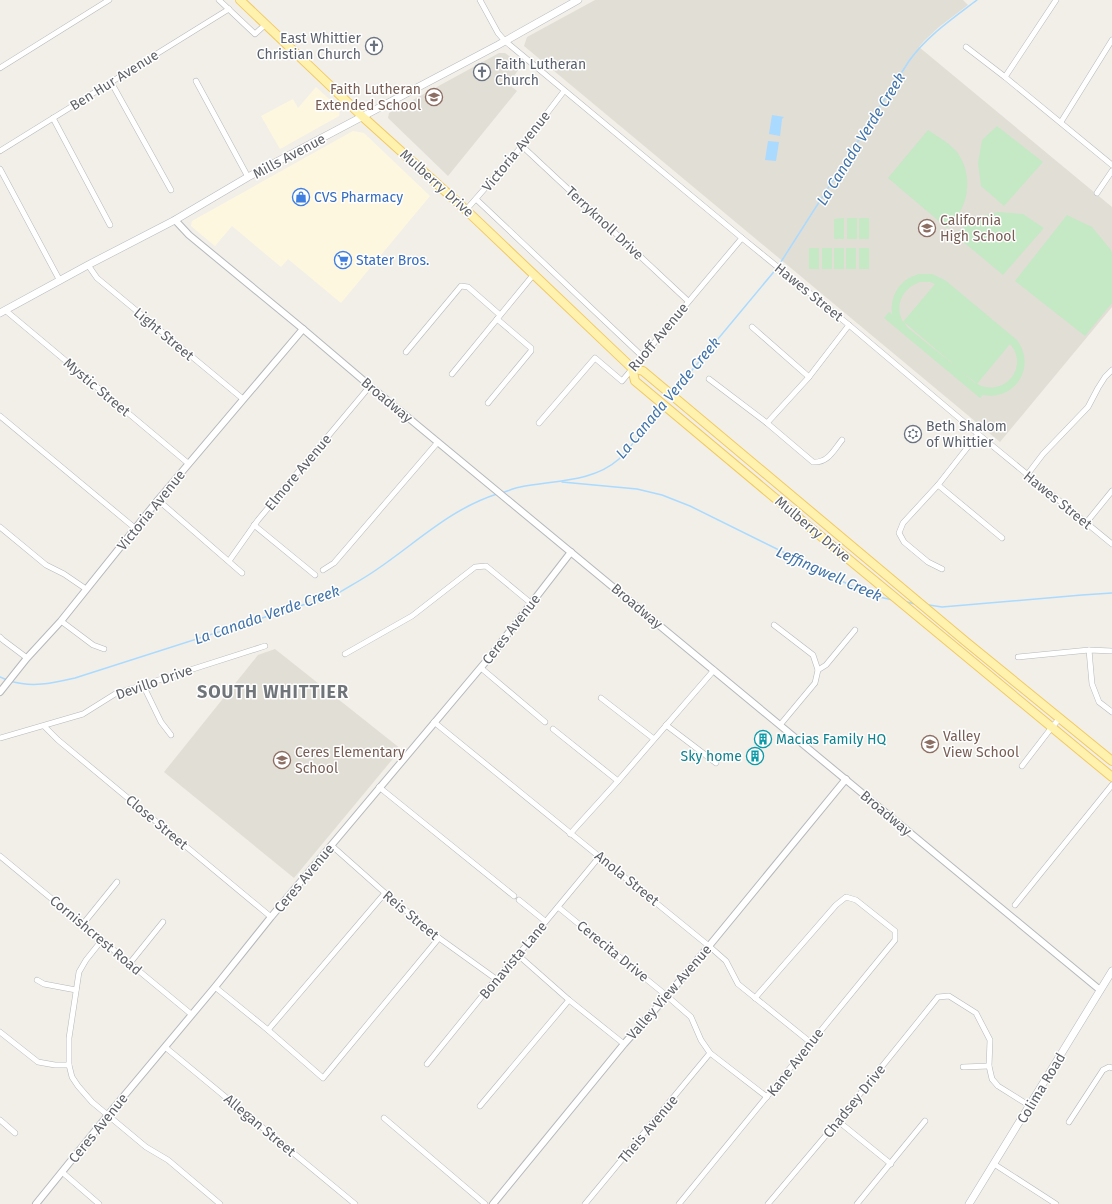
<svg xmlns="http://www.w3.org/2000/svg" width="1112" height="1204" viewBox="0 0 1112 1204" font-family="'Fira Sans',sans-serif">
  <rect width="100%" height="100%" fill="#f1efe8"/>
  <g fill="#fef7e0">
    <polygon points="316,87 340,109 339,116 280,149 261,116 293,99 298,108"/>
    <polygon points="353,131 364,133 430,196 341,303 288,259 281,267 232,226 215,246 191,226 192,221"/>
  </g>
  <g fill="#e1ded6">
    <polygon points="595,0 963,0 968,5 939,27 924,41 919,47 1112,207 1112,307 1000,442 524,46 527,37"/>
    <polygon points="499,53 505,53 522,65 508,84 517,91 448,176 388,118 389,113"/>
    <polygon points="275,649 401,749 294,878 164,772 258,655"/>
  </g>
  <g fill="#c5e8c5" fill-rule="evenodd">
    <polygon points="997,126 1043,162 1004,206 981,186 978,163 982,140"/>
    <path d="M 928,130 C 937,136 953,145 959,155 C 969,170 970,192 962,208 C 959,215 951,222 947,228 L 888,178 Z"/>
    <polygon points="998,212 1023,214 1044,228 1003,275 955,235 974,218"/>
    <polygon points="1067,215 1092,227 1111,250 1112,253 1112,303 1085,336 1015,281"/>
    <polygon points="844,218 844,239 834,239 834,219"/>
    <rect x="847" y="218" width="10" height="21"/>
    <rect x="859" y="218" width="10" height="21"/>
    <rect x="809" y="248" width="10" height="21"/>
    <rect x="822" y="248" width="10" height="21"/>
    <rect x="834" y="248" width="10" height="21"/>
    <rect x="846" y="248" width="10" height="21"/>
    <rect x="859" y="248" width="10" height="21"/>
    <path d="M 919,274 L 932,274 L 945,280 L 1017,340 C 1037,367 1015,401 983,395 L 980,398 L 884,318 L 889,312 L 892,314 C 890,295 900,279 919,274 ZM 920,282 L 930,282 L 935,284 L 903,322 C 894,306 902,288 920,282 ZM 904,322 L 975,383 L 976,383 L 907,327 ZM 1010,344 C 1030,367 1004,398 977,384 Z"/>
  </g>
  <g fill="#aadaff">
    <polygon points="772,115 784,117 782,119 780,136 769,134"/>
    <polygon points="768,141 779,142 776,161 765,160"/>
  </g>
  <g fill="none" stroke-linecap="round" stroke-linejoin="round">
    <g stroke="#aadaff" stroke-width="1.5">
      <path d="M 779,265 L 909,61 C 927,36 952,19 977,0"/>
      <polyline points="673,393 777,268"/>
      <polyline points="562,482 637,489 662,495 690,506 870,595 893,600"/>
      <path d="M 502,493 C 508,491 514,488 520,487 C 553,480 592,483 619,459 C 634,444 648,424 662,407"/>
      <polyline points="907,602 915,604"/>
      <polyline points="929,605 942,607 1082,595 1112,593"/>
      <polyline points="0,677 7,680"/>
      <path d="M 10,681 C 33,688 53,683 75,678 L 337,594 C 350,586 363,579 376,570 C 416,543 450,509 497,494"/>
    </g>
    <g stroke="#b5b8bc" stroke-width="6">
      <g id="minor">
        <polyline points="219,0 255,34 266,24"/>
        <polyline points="480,0 498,33 505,41 742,238 849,325 978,434 1112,544"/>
        <polyline points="966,47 1005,77 1112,165"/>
        <polyline points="0,68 109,0"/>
        <polyline points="1005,77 1056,0"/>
        <polyline points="196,81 248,177"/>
        <polyline points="111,82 171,190"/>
        <polyline points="53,118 110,225"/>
        <polyline points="1061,122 1112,40"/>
        <polyline points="522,146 688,301"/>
        <polyline points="0,151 229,9"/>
        <polyline points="0,169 60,281"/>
        <polyline points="1097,193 1112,171"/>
        <polyline points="476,199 643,357"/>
        <polyline points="466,210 522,146 564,91"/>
        <polyline points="88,265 97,278 243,399"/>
        <polyline points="5,310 189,464"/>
        <polyline points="752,327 809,377"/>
        <polyline points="406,352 461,286 468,287 500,315"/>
        <polyline points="452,374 534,274"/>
        <path d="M 709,379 L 767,423 L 813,462 C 828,463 833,451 842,440"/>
        <polyline points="488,403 531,351 531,348 497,319"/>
        <polyline points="0,416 136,529"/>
        <polyline points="539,423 595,358 622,381 742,238"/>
        <polyline points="767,423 809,377 849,325"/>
        <polyline points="1027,475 1043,454 1088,407 1098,388 1105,377 1112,370"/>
        <polyline points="938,485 1002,538"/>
        <polyline points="158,500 242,573"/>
        <polyline points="1086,523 1112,491"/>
        <polyline points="254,525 315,575"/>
        <polyline points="0,527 46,565 64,574 86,589"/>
        <polyline points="229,561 258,520 370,386"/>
        <polyline points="942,569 928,562 904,542 899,533 903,523 938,485 978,434"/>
        <polyline points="323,570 334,563 438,442"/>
        <polyline points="61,621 93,645 104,649"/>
        <polyline points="774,625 813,655 818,670"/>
        <polyline points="0,637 3,640 27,658"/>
        <polyline points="1089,650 1092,684 1099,702 1112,712"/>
        <polyline points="345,654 412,616 475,567 486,566 532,604"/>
        <polyline points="1018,657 1089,650 1112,651"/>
        <polyline points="481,668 545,722"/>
        <polyline points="143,685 161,722 171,735"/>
        <polyline points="601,698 654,739"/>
        <path d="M 434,722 C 526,797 618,871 709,946 L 726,961 L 738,984 L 810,1042"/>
        <polyline points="666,725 716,763"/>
        <polyline points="780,725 815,683 818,670 826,665 855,630"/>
        <polyline points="44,726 58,740 271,917"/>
        <polyline points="553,729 618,781"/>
        <polyline points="0,738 83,714 115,694 265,646"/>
        <polyline points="1022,766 1052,727 1060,718"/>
        <polyline points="379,787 514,896"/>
        <polyline points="570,834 618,781 714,670"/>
        <polyline points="331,845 385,893 439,938 496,979"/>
        <polyline points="0,856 191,1014"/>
        <polyline points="519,900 545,921"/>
        <polyline points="1015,905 1112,785"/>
        <polyline points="558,907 667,996 691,1017 701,1040 710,1053 767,1097"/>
        <polyline points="83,924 117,882"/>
        <polyline points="102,940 86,960 79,972 69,1038 69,1065 72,1077 78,1086 92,1102 146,1147 168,1160 220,1204"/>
        <polyline points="518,955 569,1000 624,1044"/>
        <polyline points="130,963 163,922"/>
        <polyline points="37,980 44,984 76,990"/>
        <polyline points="215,987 268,1030 323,1078 439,938"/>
        <polyline points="268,1030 385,893"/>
        <polyline points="0,1032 38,1062 55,1065 69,1065"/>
        <polyline points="165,1047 355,1204"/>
        <polyline points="427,1064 496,979 518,955 600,856"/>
        <polyline points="963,1067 989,1066"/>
        <polyline points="480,1106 569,1000"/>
        <polyline points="384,1118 485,1204"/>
        <polyline points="0,1120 15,1133"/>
        <polyline points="838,1121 891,1164"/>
        <polyline points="1069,1122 1103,1070 1109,1067 1112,1068"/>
        <polyline points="994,1164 1056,1204"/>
        <polyline points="62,1172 99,1204"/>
        <polyline points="585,1204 710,1053"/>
        <polyline points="679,1204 895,940 895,931 856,900 846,897 836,905 755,998"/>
        <polyline points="768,1204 838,1121 938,997 949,996 976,1013 990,1040 989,1066 992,1079 998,1086 1030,1106"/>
        <polyline points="857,1204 925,1121"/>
      </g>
    </g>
    <g stroke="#b5b8bc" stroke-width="8">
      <g id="tertiary">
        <polyline points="175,220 189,235 303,329 370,386 1100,990"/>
        <polyline points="0,692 27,658 61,621 158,500 303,329"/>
        <polyline points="36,1204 108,1115 215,987 271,917 493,653 571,552"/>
        <polyline points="493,1204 624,1044 667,996 709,946 846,779"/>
      </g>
    </g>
    <g stroke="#b6babf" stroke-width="8">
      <g id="secondary">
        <polyline points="0,313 88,265 175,220 248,177 498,45 578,0"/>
        <polyline points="969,1204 1112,971"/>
      </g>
    </g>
    <g stroke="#f2c960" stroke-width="10">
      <g id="primary">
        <polyline points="240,0 363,117 466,210 632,368 643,371 965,641 1112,761"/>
        <polyline points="632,368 635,381 806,524 1112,777"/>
      </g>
    </g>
    <use href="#minor" stroke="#fff" stroke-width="5"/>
    <use href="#tertiary" stroke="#fff" stroke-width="6"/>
    <use href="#secondary" stroke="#fff" stroke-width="7"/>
    <use href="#primary" stroke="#fff2af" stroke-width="8"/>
  </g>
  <defs>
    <g id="church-ring" transform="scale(0.9)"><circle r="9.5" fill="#fff" stroke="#6b7280" stroke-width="1.5"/><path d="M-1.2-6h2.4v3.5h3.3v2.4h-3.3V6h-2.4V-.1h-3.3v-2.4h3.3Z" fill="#6b7280"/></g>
    <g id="school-ring" transform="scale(0.9)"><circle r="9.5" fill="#fff" stroke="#8d6e63" stroke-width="1.5"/><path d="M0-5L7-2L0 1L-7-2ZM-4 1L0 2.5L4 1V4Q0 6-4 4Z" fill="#8d6e63"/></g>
    <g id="shop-ring" transform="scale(0.9)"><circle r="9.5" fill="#fff" stroke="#3f7fe0" stroke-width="1.5"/><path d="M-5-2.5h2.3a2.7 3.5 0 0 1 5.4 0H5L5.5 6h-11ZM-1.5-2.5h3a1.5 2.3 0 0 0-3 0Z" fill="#3f7fe0"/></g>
    <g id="supermarket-ring" transform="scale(0.9)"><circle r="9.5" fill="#fff" stroke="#3f7fe0" stroke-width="1.5"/><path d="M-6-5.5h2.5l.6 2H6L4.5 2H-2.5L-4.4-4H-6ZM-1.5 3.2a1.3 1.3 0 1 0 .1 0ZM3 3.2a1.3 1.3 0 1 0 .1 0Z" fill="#3f7fe0"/></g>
    <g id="synagogue-ring" transform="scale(0.9)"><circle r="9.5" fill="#fff" stroke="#6b7280" stroke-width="1.5"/><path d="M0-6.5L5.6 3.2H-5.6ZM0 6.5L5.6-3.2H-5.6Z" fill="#6b7280"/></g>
    <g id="building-ring" transform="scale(0.9)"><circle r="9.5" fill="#fff" stroke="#0f9aa8" stroke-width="1.5"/><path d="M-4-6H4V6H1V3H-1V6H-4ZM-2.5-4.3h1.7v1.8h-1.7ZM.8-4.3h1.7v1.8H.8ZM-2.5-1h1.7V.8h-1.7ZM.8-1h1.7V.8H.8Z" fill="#0f9aa8"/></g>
  </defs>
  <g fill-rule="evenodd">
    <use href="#church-ring" x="374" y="46"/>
    <use href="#church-ring" x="482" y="72"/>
    <use href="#school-ring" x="434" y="97"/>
    <use href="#shop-ring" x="301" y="197"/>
    <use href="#school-ring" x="927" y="228"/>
    <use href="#supermarket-ring" x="343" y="260"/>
    <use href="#synagogue-ring" x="913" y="434"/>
    <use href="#building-ring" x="763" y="739"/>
    <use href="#school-ring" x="930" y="744"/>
    <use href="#building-ring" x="755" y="756"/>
    <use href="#school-ring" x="282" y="760"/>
  </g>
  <g text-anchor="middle" stroke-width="3" stroke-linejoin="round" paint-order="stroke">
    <g font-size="14" fill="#5b616d" stroke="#fff" text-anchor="start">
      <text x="361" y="43" text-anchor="end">East Whittier<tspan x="361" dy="16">Christian Church</tspan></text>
      <text x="495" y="69">Faith Lutheran<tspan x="495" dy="16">Church</tspan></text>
      <text x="926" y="431">Beth Shalom<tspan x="926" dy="16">of Whittier</tspan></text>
    </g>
    <g font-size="14" fill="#5f6368" stroke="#fff">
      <text transform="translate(114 80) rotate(-32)" y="5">Ben Hur Avenue</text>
      <text transform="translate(516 151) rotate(-51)" y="5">Victoria Avenue</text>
      <text transform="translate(289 156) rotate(-28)" y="5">Mills Avenue</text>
      <text transform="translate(437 183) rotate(42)" y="5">Mulberry Drive</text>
      <text transform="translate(605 223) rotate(43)" y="5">Terryknoll Drive</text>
      <text transform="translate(809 292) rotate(39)" y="5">Hawes Street</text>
      <text transform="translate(164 334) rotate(40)" y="5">Light Street</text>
      <text transform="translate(658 337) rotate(-50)" y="5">Ruoff Avenue</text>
      <text transform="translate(97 387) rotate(40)" y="5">Mystic Street</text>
      <text transform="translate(387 400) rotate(40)" y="5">Broadway</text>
      <text transform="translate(298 472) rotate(-50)" y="5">Elmore Avenue</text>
      <text transform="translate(1058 500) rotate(39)" y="5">Hawes Street</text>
      <text transform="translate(151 510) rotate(-51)" y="5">Victoria Avenue</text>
      <text transform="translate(813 529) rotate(40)" y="5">Mulberry Drive</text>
      <text transform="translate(637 606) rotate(40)" y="5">Broadway</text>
      <text transform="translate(511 629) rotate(-52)" y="5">Ceres Avenue</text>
      <text transform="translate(154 682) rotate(-19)" y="5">Devillo Drive</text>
      <text transform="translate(886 813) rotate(40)" y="5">Broadway</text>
      <text transform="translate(157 822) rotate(40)" y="5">Close Street</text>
      <text transform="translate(304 878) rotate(-50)" y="5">Ceres Avenue</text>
      <text transform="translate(627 878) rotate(39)" y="5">Anola Street</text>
      <text transform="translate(411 915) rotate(40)" y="5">Reis Street</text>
      <text transform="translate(96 935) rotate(40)" y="5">Cornishcrest Road</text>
      <text transform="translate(613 951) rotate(39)" y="5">Cerecita Drive</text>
      <text transform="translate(513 960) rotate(-50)" y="5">Bonavista Lane</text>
      <text transform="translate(669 992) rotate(-49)" y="5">Valley View Avenue</text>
      <text transform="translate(795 1062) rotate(-52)" y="5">Kane Avenue</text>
      <text transform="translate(1041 1088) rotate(-59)" y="5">Colima Road</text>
      <text transform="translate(854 1101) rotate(-51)" y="5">Chadsey Drive</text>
      <text transform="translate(260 1125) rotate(40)" y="5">Allegan Street</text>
      <text transform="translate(98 1128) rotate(-51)" y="5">Ceres Avenue</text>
      <text transform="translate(648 1129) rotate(-50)" y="5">Theis Avenue</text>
    </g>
    <g font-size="14" fill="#785e54" stroke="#fff" text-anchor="start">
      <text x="421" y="94" text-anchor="end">Faith Lutheran<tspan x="421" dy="16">Extended School</tspan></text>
      <text x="940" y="225">California<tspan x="940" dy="16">High School</tspan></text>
      <text x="943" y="741">Valley<tspan x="943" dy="16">View School</tspan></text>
      <text x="295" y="757">Ceres Elementary<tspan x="295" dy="16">School</tspan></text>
    </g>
    <g font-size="14" fill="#366cbe" stroke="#fff" text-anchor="start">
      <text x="314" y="202">CVS Pharmacy</text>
      <text x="356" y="265">Stater Bros.</text>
    </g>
    <g font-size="14" fill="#0d838f" stroke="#fff" text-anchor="start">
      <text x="776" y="744">Macias Family HQ</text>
      <text x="742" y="761" text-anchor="end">Sky home</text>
    </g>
    <g font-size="15" font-style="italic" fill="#4174aa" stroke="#fff">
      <text transform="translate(861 139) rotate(-58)" y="5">La Canada Verde Creek</text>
      <text transform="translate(668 398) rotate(-50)" y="5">La Canada Verde Creek</text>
      <text transform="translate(829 574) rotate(24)" y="5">Leffingwell Creek</text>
      <text transform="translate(267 615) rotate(-19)" y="5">La Canada Verde Creek</text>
    </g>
    <g font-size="18" font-weight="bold" letter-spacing="1" fill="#70757a" stroke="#fff">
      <text x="273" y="698">SOUTH WHITTIER</text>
    </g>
  </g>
</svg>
